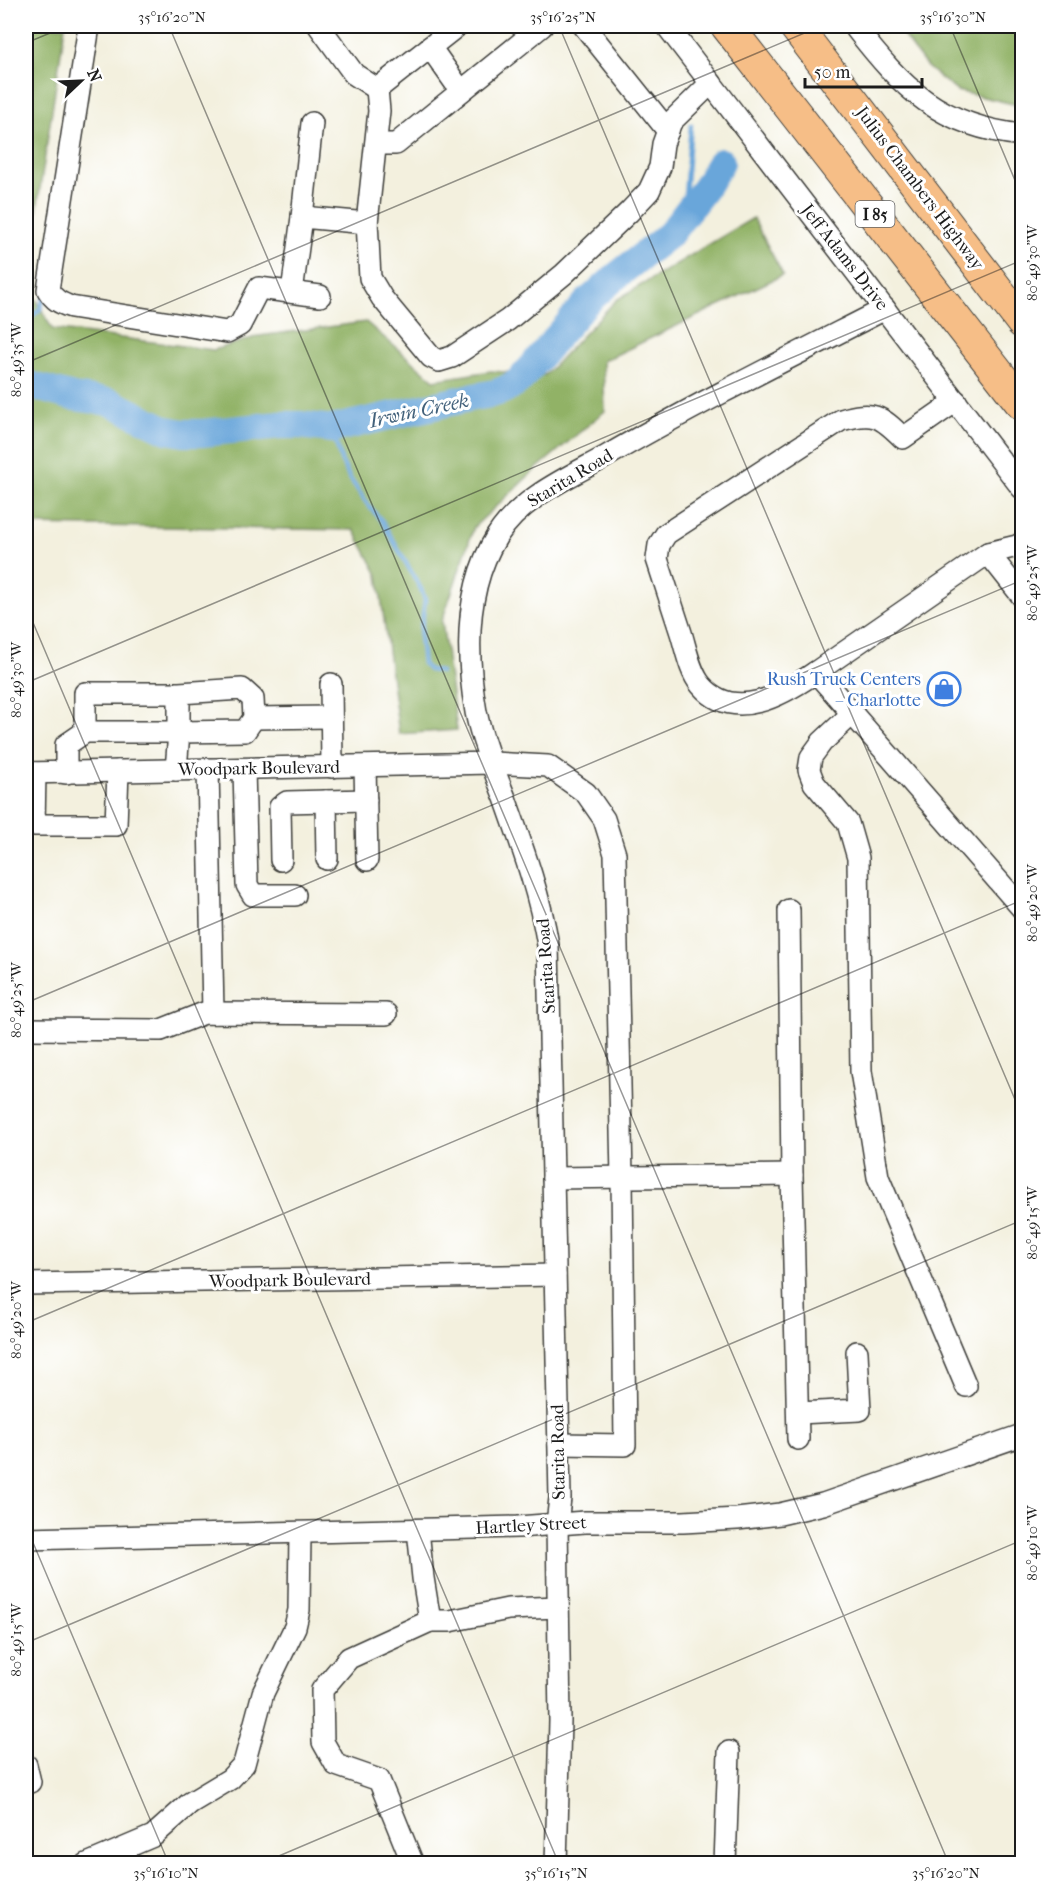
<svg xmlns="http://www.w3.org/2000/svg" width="1048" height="1889" viewBox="0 0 1048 1889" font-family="'IM FELL French Canon',serif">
  <rect width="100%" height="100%" fill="#fff"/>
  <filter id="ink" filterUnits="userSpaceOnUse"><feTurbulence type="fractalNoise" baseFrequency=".0167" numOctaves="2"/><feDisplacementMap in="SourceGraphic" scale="12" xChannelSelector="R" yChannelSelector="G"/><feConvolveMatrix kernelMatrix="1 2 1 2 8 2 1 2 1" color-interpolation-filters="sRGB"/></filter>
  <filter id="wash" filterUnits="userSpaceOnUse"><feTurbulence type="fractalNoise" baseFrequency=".008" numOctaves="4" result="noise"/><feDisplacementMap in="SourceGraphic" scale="24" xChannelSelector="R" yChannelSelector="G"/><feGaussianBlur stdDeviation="1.35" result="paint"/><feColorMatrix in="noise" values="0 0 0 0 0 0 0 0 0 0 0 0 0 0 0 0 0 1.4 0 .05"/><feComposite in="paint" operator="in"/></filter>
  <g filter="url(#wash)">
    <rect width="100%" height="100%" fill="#f3f0de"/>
    <g fill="#91b266" stroke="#566741" stroke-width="1.5">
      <polygon points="26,26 65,26 26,280 52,329 214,350 259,336 366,322 434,380 491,371 545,375 616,300 753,218 783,275 603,361 605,411 535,470 474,527 442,621 457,730 399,734 378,575 354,530 26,525"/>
      <polygon points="896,26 1022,26 1022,106 957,91 927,67"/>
    </g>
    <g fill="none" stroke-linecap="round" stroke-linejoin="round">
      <g stroke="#69a6da" stroke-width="4.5">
        <polyline points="683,218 691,125"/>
        <polyline points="26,322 40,309 44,297"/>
        <polyline points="332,429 341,460 349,477 368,505 382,521 421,589 425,600 420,636 423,664 429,670 441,672"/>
      </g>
      <path stroke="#69a6da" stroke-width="28" d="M 26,384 L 73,397 L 110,402 L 167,430 L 184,433 L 202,433 L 280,425 L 300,425 L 332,429 L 473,397 C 494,394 505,392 521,379 L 586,303 L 619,274 L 670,234 L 706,187 L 721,162"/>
    </g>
  </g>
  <g filter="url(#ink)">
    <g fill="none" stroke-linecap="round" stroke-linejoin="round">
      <g stroke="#3c3c39" stroke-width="24">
        <g id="minor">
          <path d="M 89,26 L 48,290 C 54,300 60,303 71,307 L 227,332 L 240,325 L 259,288 L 320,296"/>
          <polyline points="319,26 354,74 377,89"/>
          <polyline points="584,26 668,131"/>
          <polyline points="667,26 1022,488"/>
          <path d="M 854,26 C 903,89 939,126 1022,135"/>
          <polyline points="430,47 461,91"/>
          <polyline points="377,89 457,26"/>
          <polyline points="376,144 396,144 542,26"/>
          <polyline points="302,217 312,123"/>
          <polyline points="367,221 370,278 382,298 431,357 439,361 452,357 508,320 564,274 629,212 649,191 660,167 663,144 671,122 711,83"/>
          <polyline points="292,292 302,217 367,223 379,111 377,89"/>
          <polyline points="1022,543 1017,546 988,553 816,672 1022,908"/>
          <polyline points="988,553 1022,596"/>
          <path d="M 816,672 C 784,694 734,724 701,685 C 690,672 686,649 681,633 C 673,609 665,584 657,559 L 659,545 L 666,534 L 841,420 C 873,411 880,415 903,438 L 956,401"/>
          <polyline points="331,684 332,767"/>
          <polyline points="853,713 822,742 811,757 809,770 814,783 848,823 858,858 861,1071 878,1177 966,1386"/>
          <polyline points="254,718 331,717"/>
          <polyline points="85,732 85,693 179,693 179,732 245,731 254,718 253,699 242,689 179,693"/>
          <polyline points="365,766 367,860"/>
          <polyline points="208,769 213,1013"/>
          <polyline points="244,769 247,885 253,895 295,895"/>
          <polyline points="26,773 492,763 548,766 586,793 604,819 615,854 622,1177 625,1445 559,1444"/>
          <polyline points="35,773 34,825 116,825 118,771"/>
          <polyline points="66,773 66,745 85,732 179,732 176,770"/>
          <polyline points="326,801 327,859"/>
          <polyline points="281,860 280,807 287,802 366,800"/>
          <polyline points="789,910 792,1175"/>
          <polyline points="26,1029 161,1030 204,1013 386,1014"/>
          <polyline points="553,1178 792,1175 798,1439"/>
          <polyline points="26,1284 555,1275"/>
          <polyline points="798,1413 860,1410 857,1352"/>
          <polyline points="418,1530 423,1578 430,1621 450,1621 508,1609 558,1607"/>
          <polyline points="26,1539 518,1527 585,1522 683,1522 737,1519 780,1514 823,1504 1022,1435"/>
          <polyline points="26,1765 30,1782"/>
          <polyline points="87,1864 153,1836 190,1803 230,1779 244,1764 263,1693 295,1627 299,1610 300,1534"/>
          <polyline points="413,1864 379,1780 336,1765 323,1742 322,1690 349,1658 430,1621"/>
          <path d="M 556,1864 L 560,1721 L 557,1524 L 560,1498 L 548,945 C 540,895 522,846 505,798 C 494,770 482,741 476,712 C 466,655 465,587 497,536 C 521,498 567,478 605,457 C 696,404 791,357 885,309"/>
          <polyline points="725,1864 729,1752"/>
        </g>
      </g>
      <g stroke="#3c3c39" stroke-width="34">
        <g id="highway">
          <polyline points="727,26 1022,404"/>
          <polyline points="795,26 1022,322"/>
        </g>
      </g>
      <use href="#minor" stroke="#fff" stroke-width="21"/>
      <use href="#highway" stroke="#f6be87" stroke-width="32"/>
    </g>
  </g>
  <path fill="none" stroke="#1c1c1c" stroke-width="1.5" stroke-opacity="0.45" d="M 169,26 L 949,1864M 559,26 L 1022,1116M 950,26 L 1022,197M 26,43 L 67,26M 26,363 L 821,26M 26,606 L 559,1864M 26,683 L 1022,260M 26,1003 L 1022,580M 26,1323 L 1022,900M 26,1526 L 169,1864M 26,1643 L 1022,1220M 260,1864 L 1022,1540M 1014,1864 L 1022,1860"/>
  <defs>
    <g id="shop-ring" transform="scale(1.725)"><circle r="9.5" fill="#fff" stroke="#3f7fe0" stroke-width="1.5"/><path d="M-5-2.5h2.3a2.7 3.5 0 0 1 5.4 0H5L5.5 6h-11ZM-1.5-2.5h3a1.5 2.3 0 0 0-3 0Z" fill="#3f7fe0"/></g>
  </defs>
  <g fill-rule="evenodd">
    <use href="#shop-ring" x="944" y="689"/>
  </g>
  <g text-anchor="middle" stroke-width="6" stroke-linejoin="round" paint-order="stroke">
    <rect fill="#fff" stroke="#606060" stroke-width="1.5" x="855.5" y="201" width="39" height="26" rx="4.5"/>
    <g font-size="16" font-weight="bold" fill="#1c1c1c">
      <text x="875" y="220">I 85</text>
    </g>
    <g font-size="18" fill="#1c1c1c" stroke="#fff">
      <text transform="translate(920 188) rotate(53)" y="6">Julius Chambers Highway</text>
      <text transform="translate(845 257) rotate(52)" y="6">Jeff Adams Drive</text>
      <text transform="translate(570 478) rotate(-31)" y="6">Starita Road</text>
      <text transform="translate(259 768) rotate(-1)" y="6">Woodpark Boulevard</text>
      <text transform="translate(546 966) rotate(-94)" y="6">Starita Road</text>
      <text transform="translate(290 1280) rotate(-1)" y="6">Woodpark Boulevard</text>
      <text transform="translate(558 1452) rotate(-91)" y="6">Starita Road</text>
      <text transform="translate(531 1525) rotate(-3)" y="6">Hartley Street</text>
    </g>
    <g font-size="18" fill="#366cbe" stroke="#fff" text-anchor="end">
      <text x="921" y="685">Rush Truck Centers<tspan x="921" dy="21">– Charlotte</tspan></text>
    </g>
    <g font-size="20" font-style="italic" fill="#42617b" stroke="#fff">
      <text transform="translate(419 410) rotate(-12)" y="7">Irwin Creek</text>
    </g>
  </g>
  <rect width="1048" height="1889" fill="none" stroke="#fff" stroke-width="66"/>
  <g transform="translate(81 81) rotate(67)" stroke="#ffffff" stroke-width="4.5" paint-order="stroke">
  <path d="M0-4.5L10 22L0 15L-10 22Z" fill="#1c1c1c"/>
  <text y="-9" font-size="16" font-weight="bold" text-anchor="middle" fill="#1c1c1c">N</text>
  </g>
  <path d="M805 78v9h117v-9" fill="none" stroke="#1c1c1c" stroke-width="3"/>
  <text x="814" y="78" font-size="18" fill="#1c1c1c" stroke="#ffffff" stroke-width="4.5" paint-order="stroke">50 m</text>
  <rect x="33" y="33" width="982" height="1823" fill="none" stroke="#1c1c1c" stroke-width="2"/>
  <g font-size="15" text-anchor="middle" fill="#1c1c1c">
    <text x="172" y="22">35°16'20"N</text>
    <text x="563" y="22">35°16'25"N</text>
    <text x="953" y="22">35°16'30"N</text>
    <text transform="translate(1032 263) rotate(-90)" y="5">80°49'30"W</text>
    <text transform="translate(16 360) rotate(-90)" y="5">80°49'35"W</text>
    <text transform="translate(1032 583) rotate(-90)" y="5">80°49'25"W</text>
    <text transform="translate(16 680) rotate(-90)" y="5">80°49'30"W</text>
    <text transform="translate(1032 903) rotate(-90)" y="5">80°49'20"W</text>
    <text transform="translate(16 1000) rotate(-90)" y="5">80°49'25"W</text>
    <text transform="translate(1032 1223) rotate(-90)" y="5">80°49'15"W</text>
    <text transform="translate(16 1320) rotate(-90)" y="5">80°49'20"W</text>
    <text transform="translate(1032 1543) rotate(-90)" y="5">80°49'10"W</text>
    <text transform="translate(16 1640) rotate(-90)" y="5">80°49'15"W</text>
    <text x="166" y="1878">35°16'10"N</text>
    <text x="556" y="1878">35°16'15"N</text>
    <text x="946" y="1878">35°16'20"N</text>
  </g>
</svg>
